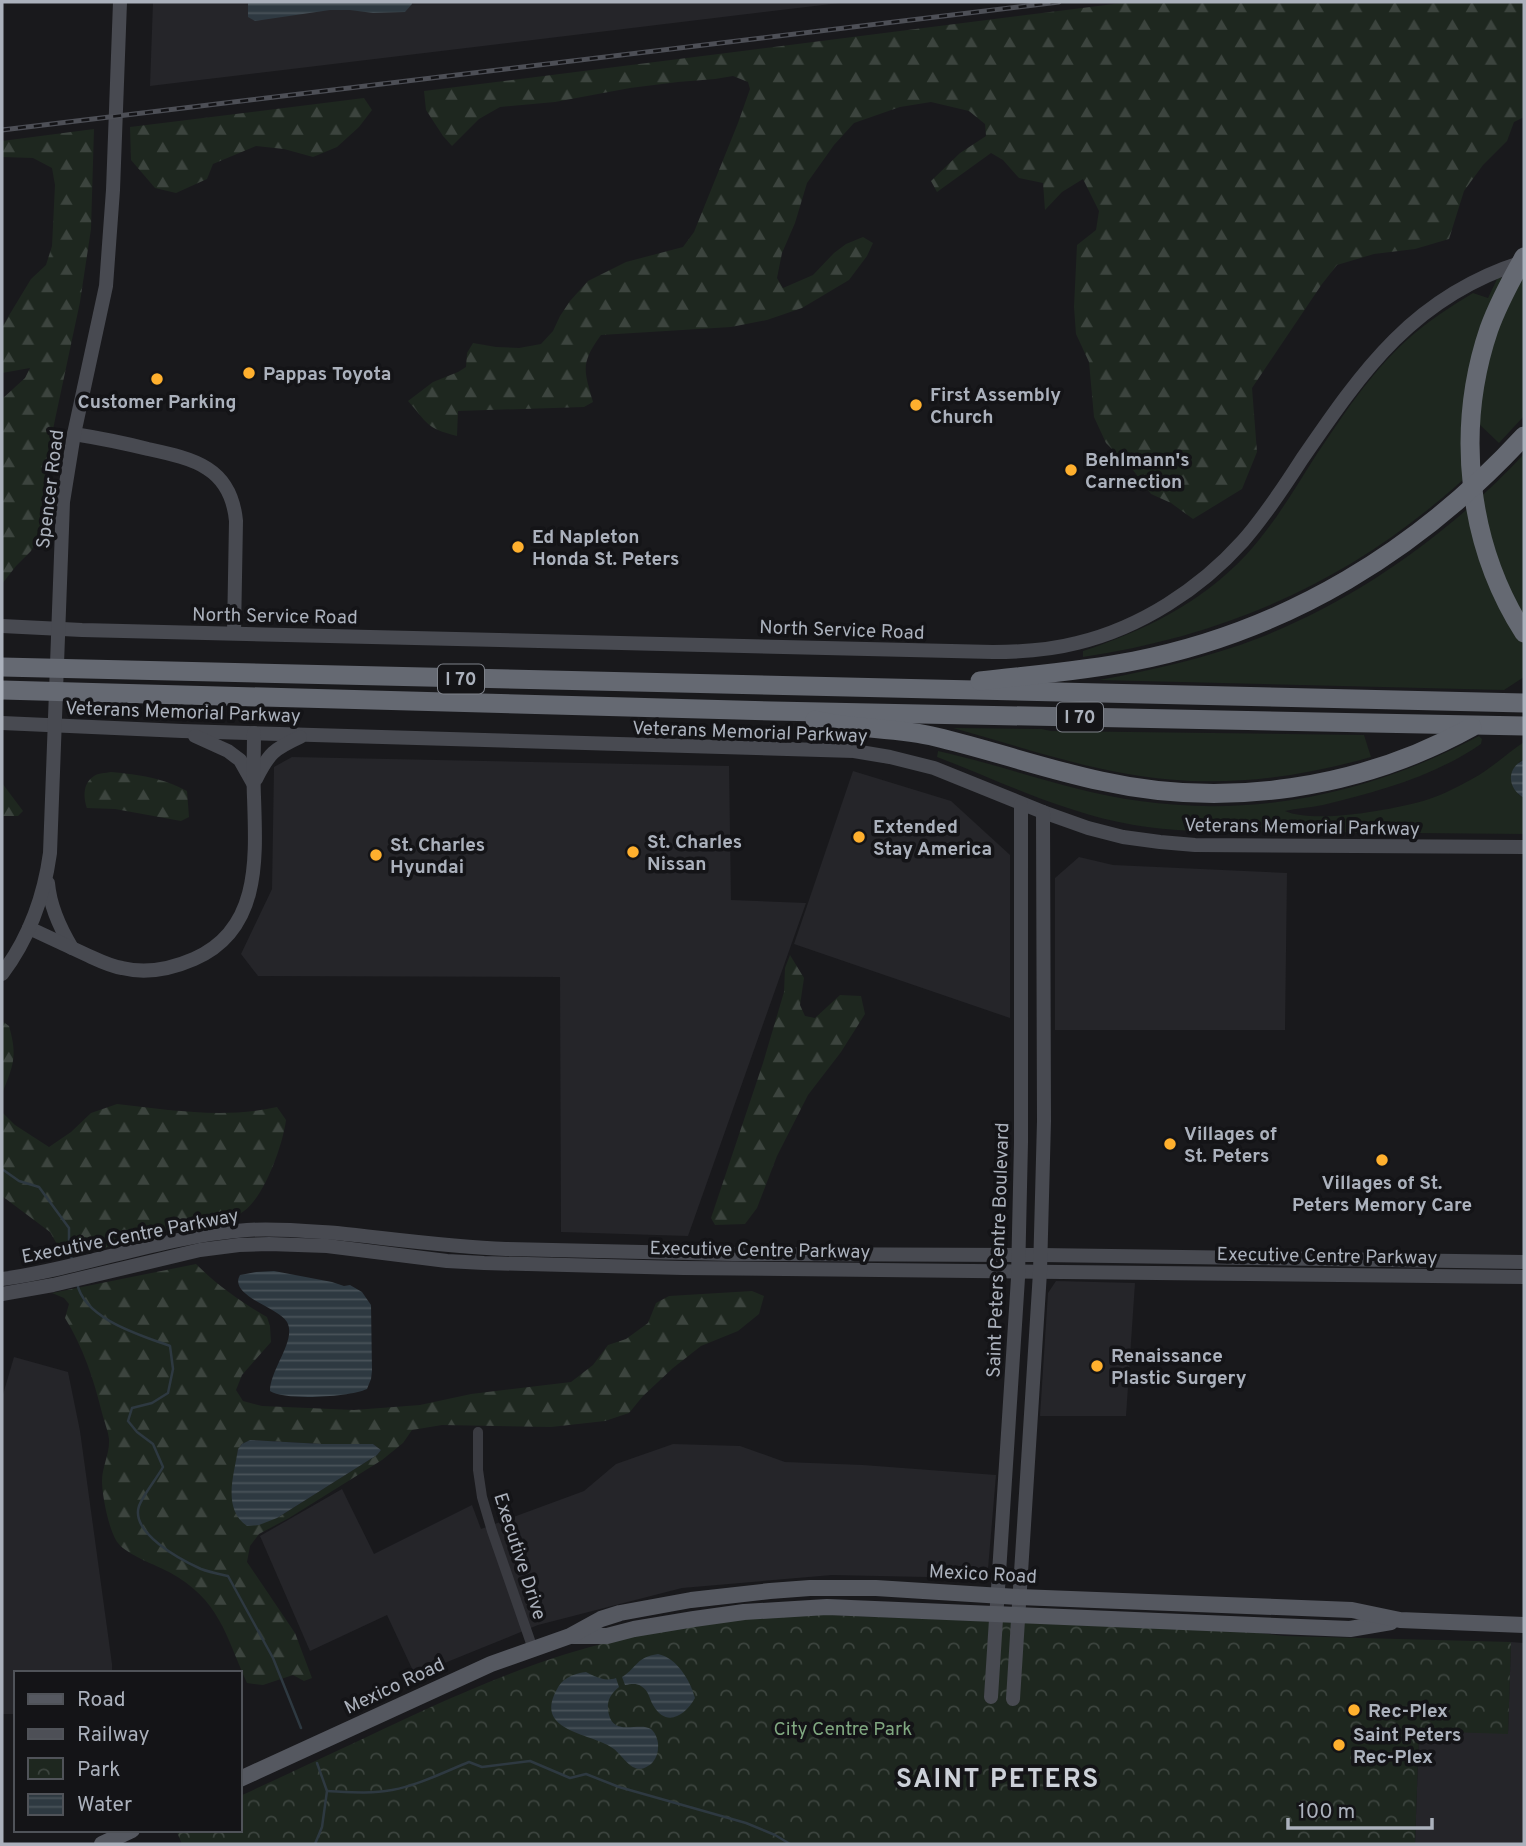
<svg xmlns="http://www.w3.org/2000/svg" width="1526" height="1846" viewBox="0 0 1526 1846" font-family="Overpass,sans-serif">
  <defs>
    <pattern id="forest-firs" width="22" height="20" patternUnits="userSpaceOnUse" patternTransform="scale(1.75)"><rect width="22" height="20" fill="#1e271f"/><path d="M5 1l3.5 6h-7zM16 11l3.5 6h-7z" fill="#3c443e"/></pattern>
    <pattern id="park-crowns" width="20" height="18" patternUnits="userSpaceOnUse" patternTransform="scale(1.75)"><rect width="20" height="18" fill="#1e271f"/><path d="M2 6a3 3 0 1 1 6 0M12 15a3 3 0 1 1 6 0" fill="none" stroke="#3c443e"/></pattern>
    <pattern id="water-rules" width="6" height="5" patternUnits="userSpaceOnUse" patternTransform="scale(1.75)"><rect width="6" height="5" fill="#2e3941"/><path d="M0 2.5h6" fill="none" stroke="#4a535a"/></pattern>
  </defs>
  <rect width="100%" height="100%" fill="#19191c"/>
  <g fill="#252529">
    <polygon points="153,2 848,2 150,86"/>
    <polygon points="292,757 729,766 731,900 806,903 688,1236 561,1232 560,977 258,976 241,954 272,889 274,767"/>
    <polygon points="853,771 951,801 1010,855 1010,1018 794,944"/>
    <polygon points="1079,857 1113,865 1287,873 1285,1030 1055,1030 1055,878"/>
    <polygon points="1056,1281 1135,1283 1126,1416 1040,1416 1048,1293"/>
    <polygon points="14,1357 68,1372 80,1431 112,1664 112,1673 16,1673 16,1714 2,1714 2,1398"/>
    <polygon points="673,1444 740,1446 785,1462 863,1465 996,1475 988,1569 973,1578 832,1575 682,1588 538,1625 415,1675 387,1615 310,1651 260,1536 342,1489 374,1554 472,1505 481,1529 584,1491 616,1464"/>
    <polygon points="1511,1642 1524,1643 1524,1844 1415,1844 1419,1731 1508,1733"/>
  </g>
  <g fill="#1e271f">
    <polygon points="1524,268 1524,416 1499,443 1477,422 1491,343"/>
    <path d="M 1498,277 L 1503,278 L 1482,327 L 1477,467 C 1362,575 1239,633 1083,657 L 1083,651 C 1144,631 1201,603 1246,555 C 1272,527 1292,493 1313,460 C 1341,418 1370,373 1408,339 C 1428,321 1450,307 1473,293 L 1488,298 Z"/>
    <path d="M 1524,454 L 1524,677 L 1504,690 L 1099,680 C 1153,670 1207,658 1259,638 C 1360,598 1450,533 1524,454 Z"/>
    <path d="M 953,728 L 1042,729 L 1051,731 L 1364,735 L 1371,757 C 1290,780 1212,789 1128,774 C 1069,764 1011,744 953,728 Z"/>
    <path d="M 1479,736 L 1482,739 L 1481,744 C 1435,776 1377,792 1323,805 C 1310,808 1297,808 1285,811 C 1314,824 1391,810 1423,801 C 1440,796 1456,788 1472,779 C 1491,769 1506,754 1524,742 L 1524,760 L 1519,762 L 1518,794 L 1524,798 L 1524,834 L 1192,831 C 1152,829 1112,823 1074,810 C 1028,796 982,774 937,757 L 938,751 C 1006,766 1071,792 1140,801 C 1259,818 1374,792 1479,736 Z"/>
  </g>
  <g fill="url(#forest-firs)" fill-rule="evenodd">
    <path d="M 1130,2 L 1524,2 L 1524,117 L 1514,122 L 1507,141 L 1483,165 L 1464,191 L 1449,239 L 1415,249 L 1374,254 L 1337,265 L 1322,284 L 1252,388 L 1257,452 L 1242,489 L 1193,519 L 1171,503 L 1151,494 L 1133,470 L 1106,443 L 1094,417 L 1089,362 L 1076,334 L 1074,307 L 1077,245 L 1096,230 L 1099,211 L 1083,179 L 1062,192 L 1045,210 L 1043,183 L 1019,178 L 1003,160 L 991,153 L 937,192 L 931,181 L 960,153 L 986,136 L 985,124 L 969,111 L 931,102 L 900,107 L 854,123 L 834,145 L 807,183 L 795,223 L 782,253 L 777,278 L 783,288 L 813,275 L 834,253 L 846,244 L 863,237 L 873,243 L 867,256 L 849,280 L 802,308 L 767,320 L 731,327 L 601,335 C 580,364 584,370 593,402 L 584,407 L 458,411 L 457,436 C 425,428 428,423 408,401 L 433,382 L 458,372 L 466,367 L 467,353 L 473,343 L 496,347 L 519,348 L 541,344 L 553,331 L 560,316 L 570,301 L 588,281 L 626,262 L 683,247 L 694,232 L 738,123 L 750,89 L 748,82 L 733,76 L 715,79 L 678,82 L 630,88 L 555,102 L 500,107 L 479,119 L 452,146 L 443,136 L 426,110 L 424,91 Z"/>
    <polygon points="364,98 372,110 359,127 337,147 313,157 284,149 256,146 213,164 207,179 176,193 155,188 131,160 130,127"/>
    <polygon points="94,129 91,229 80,302 46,462 39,537 31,551 16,566 2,584 2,399 25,378 30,368 2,373 2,327 31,279 46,265 52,246 55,185 52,168 33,158 2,157 2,141"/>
    <path d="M 111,772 C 141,775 160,777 187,791 L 189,817 L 181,821 L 115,809 L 87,808 C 83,797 83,783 94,776 C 98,773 106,773 111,772 Z"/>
    <polygon points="2,783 23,811 18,816 2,816"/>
    <polygon points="790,955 804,978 800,1005 805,1016 815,1018 840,995 861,996 865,1014 841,1052 808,1095 777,1156 757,1208 745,1224 715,1225 711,1218 763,1063 784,992 785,968"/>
    <path d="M 2,1021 L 9,1026 C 18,1057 13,1066 2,1094 Z"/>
    <path d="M 117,1104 C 171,1110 223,1119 277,1107 L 286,1120 C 283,1144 265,1196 244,1211 C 225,1225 199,1223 177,1228 C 139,1237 101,1253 62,1253 L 50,1232 L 2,1196 L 2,1112 L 15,1125 L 49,1147 L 71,1132 L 91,1113 Z"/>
    <path d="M 196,1264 C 217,1285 241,1302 267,1317 L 270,1326 L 271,1342 L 242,1375 L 236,1390 L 243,1401 L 262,1406 L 354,1410 L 420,1405 L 471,1394 L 571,1382 L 593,1365 L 608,1345 L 626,1339 L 648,1323 L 656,1303 L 669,1296 L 752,1291 L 764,1296 L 759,1314 L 738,1331 L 701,1346 L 673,1368 L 643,1396 L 629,1413 L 605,1421 L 551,1427 L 442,1425 L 412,1430 L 403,1443 L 382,1460 L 289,1518 L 259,1534 L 250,1546 L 247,1562 L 295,1633 L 312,1678 L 304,1681 L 293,1675 L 263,1685 L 247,1683 C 225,1634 220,1600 169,1572 C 156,1565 127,1555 118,1543 C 109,1532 102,1495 102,1481 C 102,1467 110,1453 109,1439 C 108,1430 104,1421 102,1413 C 94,1380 83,1347 65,1318 L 69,1304 L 64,1298 L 52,1293 ZM 250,1440 L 322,1444 L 373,1444 L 381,1450 L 377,1455 L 277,1518 L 232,1498 L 238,1449 L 242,1444 Z"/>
  </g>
  <path fill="url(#park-crowns)" d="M 806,1614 L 1251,1632 L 1284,1636 L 1511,1642 L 1508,1734 L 1419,1731 L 1415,1844 L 182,1844 L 176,1830 L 240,1830 L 240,1796 C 273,1781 307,1765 341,1749 C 415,1714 487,1679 566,1654 C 643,1630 725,1620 806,1614 Z"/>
  <g fill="url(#water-rules)">
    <polygon points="248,2 412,2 412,4 405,12 373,13 350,10 330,10 255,21 248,17"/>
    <path d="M 1524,760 L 1524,798 C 1507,788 1506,768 1524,760 Z"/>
    <path d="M 274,1271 L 332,1282 L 344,1286 L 350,1285 L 362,1292 L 371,1305 L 372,1371 L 371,1379 L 367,1389 C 350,1397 285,1401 270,1391 C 270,1369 297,1340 287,1322 C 278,1307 228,1296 240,1275 L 256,1272 Z"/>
    <path d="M 250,1440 L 322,1444 L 373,1444 L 381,1450 L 377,1455 L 277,1518 L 259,1525 L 247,1526 C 222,1508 234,1476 238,1449 L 242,1444 Z"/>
    <path d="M 658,1654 C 677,1658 690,1680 695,1698 C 685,1716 666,1728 653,1705 C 649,1698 649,1691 641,1686 C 636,1683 631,1684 625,1685 L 622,1677 C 638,1667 636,1657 658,1654 Z"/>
    <path d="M 586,1672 C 596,1677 605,1682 616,1678 L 619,1687 C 612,1693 607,1699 608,1709 C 611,1739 638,1721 651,1729 C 656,1733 659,1742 658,1748 C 658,1755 654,1763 648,1766 C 633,1776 624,1757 614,1749 C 594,1733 534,1733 556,1691 C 562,1678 572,1674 586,1672 Z"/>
  </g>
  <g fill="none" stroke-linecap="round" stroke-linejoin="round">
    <g stroke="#2e3941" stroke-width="2.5">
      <polyline points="2,1169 19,1181 39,1187 69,1228 69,1246 72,1260"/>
      <path d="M 77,1283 C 84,1319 140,1335 170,1346 L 173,1369 L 168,1393 L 152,1403 L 132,1408 L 128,1421 L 137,1432 L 153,1444 L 163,1467 C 157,1478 143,1495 139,1506 C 130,1533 181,1560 201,1569 C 209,1572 219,1574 228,1576 L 273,1658 L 301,1728"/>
      <path d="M 327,1791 C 349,1792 370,1794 392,1790 C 419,1785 444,1772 469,1762 L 482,1767 L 530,1761 L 570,1778 L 586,1774 L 619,1787 L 746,1823 L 775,1835 L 790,1844"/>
      <polyline points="315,1844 322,1827 327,1791 317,1763"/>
    </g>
    <polyline stroke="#3a3b41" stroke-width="10" points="478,1432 478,1470 482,1497 492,1531 533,1649"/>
    <g stroke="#484a51" stroke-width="14">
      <path d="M 74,434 C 99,438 124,443 148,449 C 194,459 231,467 236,521 L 234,633"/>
      <path d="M 2,626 L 82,630 L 993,652 C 1021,652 1050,650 1077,643 C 1140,628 1200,589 1243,541 C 1265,516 1284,487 1302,459 C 1363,370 1414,296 1523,262"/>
      <polyline points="2,723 182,731 854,751 890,757 934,768 1043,812 1088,828 1123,837 1160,842 1195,845 1524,847"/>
      <polyline points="195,736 228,751 240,760 253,783"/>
      <path d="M 256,779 C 269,753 274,749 300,737"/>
      <path d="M 48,883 C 50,907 60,928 72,948"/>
      <path d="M 29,928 C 48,937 68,946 87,955 C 98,960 110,966 122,968 C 146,974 171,969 194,959 C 261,930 256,858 254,797 C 253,776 254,754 254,733"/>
      <path d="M 2,974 C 29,938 44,897 50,853 L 63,502 L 74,434 L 106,286 L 113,190 L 120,2"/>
      <path d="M 2,1279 C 84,1268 163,1236 247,1230 C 277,1228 307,1231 337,1233 C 394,1239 450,1247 506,1249 L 732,1254 L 1041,1255 L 1524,1262"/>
      <polyline points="2,1294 53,1285 200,1250 239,1245 269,1244 327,1246 447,1261 484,1263 683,1268 1524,1277"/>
      <polyline points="991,1697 1018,1278 1021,1142 1021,804"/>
      <polyline points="1013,1699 1040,1272 1044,1121 1043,812"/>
    </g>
    <g stroke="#555860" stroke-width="16">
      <polyline points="573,1636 607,1636 634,1629 694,1619 744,1612 827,1607 1350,1629 1391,1622"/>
      <polyline points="240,1779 491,1664 570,1636 601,1619 620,1613 691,1600 770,1591 810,1588 876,1588 1019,1597 1352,1610 1400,1620 1524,1625"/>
      <polyline points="102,1844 132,1830"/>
    </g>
    <g stroke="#656972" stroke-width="19">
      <path d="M 1524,257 C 1511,280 1498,304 1489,329 C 1455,429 1467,544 1524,633"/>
      <polyline points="2,667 1524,703"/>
      <path d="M 980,681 C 1031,675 1083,671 1134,661 C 1287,631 1419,550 1524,436"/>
      <polyline points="2,690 773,711 1524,726"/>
      <path d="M 815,720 C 854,730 896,727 936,737 C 991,750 1045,769 1101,781 C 1226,809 1360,789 1472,727"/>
    </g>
    <g stroke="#4d4f56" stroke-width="5">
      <polyline id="rail" points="2,130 1059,2"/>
    </g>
    <use href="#rail" stroke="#141417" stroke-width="2.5" stroke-dasharray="8" stroke-linecap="butt"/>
  </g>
  <g fill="#ffb02e" stroke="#141417" stroke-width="2.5">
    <circle cx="249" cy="373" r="7"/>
    <circle cx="157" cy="379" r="7"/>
    <circle cx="916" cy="405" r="7"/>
    <circle cx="1071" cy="470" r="7"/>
    <circle cx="518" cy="547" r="7"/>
    <circle cx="859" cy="837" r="7"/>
    <circle cx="633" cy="852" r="7"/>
    <circle cx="376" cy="855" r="7"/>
    <circle cx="1170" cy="1144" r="7"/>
    <circle cx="1382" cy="1160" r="7"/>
    <circle cx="1097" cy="1366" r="7"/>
    <circle cx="1354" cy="1710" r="7"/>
    <circle cx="1339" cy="1745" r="7"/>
  </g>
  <g text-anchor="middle" stroke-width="7" stroke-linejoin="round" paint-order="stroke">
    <g fill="#141417" stroke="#7e828a" stroke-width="2">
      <rect x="438" y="664.5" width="46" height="29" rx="5"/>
      <rect x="1057" y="702.5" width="46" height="29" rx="5"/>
    </g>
    <g font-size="18" font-weight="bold" fill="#abb1bc">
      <text x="461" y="685">I 70</text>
      <text x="1080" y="723">I 70</text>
    </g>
    <g font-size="19" font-weight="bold" fill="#abb1bc" stroke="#141417" text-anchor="start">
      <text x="263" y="380">Pappas Toyota</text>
      <text x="930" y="401">First Assembly<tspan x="930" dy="22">Church</tspan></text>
      <text x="157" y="408" text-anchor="middle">Customer Parking</text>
      <text x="1085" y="466">Behlmann's<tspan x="1085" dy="22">Carnection</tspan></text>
      <text x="532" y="543">Ed Napleton<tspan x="532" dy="22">Honda St. Peters</tspan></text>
      <text x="873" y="833">Extended<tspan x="873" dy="22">Stay America</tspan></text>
      <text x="647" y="848">St. Charles<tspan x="647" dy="22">Nissan</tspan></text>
      <text x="390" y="851">St. Charles<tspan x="390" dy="22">Hyundai</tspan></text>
      <text x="1184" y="1140">Villages of<tspan x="1184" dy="22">St. Peters</tspan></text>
      <text x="1382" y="1189" text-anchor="middle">Villages of St.<tspan x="1382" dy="22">Peters Memory Care</tspan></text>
      <text x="1111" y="1362">Renaissance<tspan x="1111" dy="22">Plastic Surgery</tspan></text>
      <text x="1368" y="1717">Rec-Plex</text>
      <text x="1353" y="1741">Saint Peters<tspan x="1353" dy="22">Rec-Plex</tspan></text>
    </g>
    <g font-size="19" fill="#abb1bc" stroke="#141417">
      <text transform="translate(49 489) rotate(-83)" y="7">Spencer Road</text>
      <text transform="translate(275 615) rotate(1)" y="7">North Service Road</text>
      <text transform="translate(842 629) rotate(2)" y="7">North Service Road</text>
      <text transform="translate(183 711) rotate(2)" y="7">Veterans Memorial Parkway</text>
      <text transform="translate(750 731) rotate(2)" y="7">Veterans Memorial Parkway</text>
      <text transform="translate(1302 826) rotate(1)" y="7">Veterans Memorial Parkway</text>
      <text transform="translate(130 1235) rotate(-11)" y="7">Executive Centre Parkway</text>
      <text transform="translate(760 1249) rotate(1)" y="7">Executive Centre Parkway</text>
      <text transform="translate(997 1250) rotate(-88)" y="7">Saint Peters Centre Boulevard</text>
      <text transform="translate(1327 1255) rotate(1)" y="7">Executive Centre Parkway</text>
      <text transform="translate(521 1556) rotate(72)" y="7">Executive Drive</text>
      <text transform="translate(983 1573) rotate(3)" y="7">Mexico Road</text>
      <text transform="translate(394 1685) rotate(-25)" y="7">Mexico Road</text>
    </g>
    <g font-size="19" fill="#80a881" stroke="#141417">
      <text x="843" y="1735">City Centre Park</text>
    </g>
    <g font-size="26" font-weight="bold" letter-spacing="2" fill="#ccd0d8" stroke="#141417">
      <text x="998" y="1787">SAINT PETERS</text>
    </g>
  </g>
  <rect width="1526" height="1846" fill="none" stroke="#abb1bc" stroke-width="7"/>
  <rect x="14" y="1671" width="228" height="161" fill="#141417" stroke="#505359" stroke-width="2"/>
  <rect x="28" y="1694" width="35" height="10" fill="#555860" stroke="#505359" stroke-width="2"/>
  <text x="77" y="1706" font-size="21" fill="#abb1bc">Road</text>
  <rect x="28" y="1729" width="35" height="10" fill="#4d4f56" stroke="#505359" stroke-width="2"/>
  <text x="77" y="1741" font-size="21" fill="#abb1bc">Railway</text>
  <rect x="28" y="1758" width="35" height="21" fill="url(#park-crowns)" stroke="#505359" stroke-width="2"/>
  <text x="77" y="1776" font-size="21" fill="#abb1bc">Park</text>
  <rect x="28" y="1794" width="35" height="21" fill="url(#water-rules)" stroke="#505359" stroke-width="2"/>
  <text x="77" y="1811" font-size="21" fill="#abb1bc">Water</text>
  <path d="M1288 1818v10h144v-10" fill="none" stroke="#abb1bc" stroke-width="3.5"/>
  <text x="1298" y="1818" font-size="21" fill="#abb1bc" stroke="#141417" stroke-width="5" paint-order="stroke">100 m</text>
</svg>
